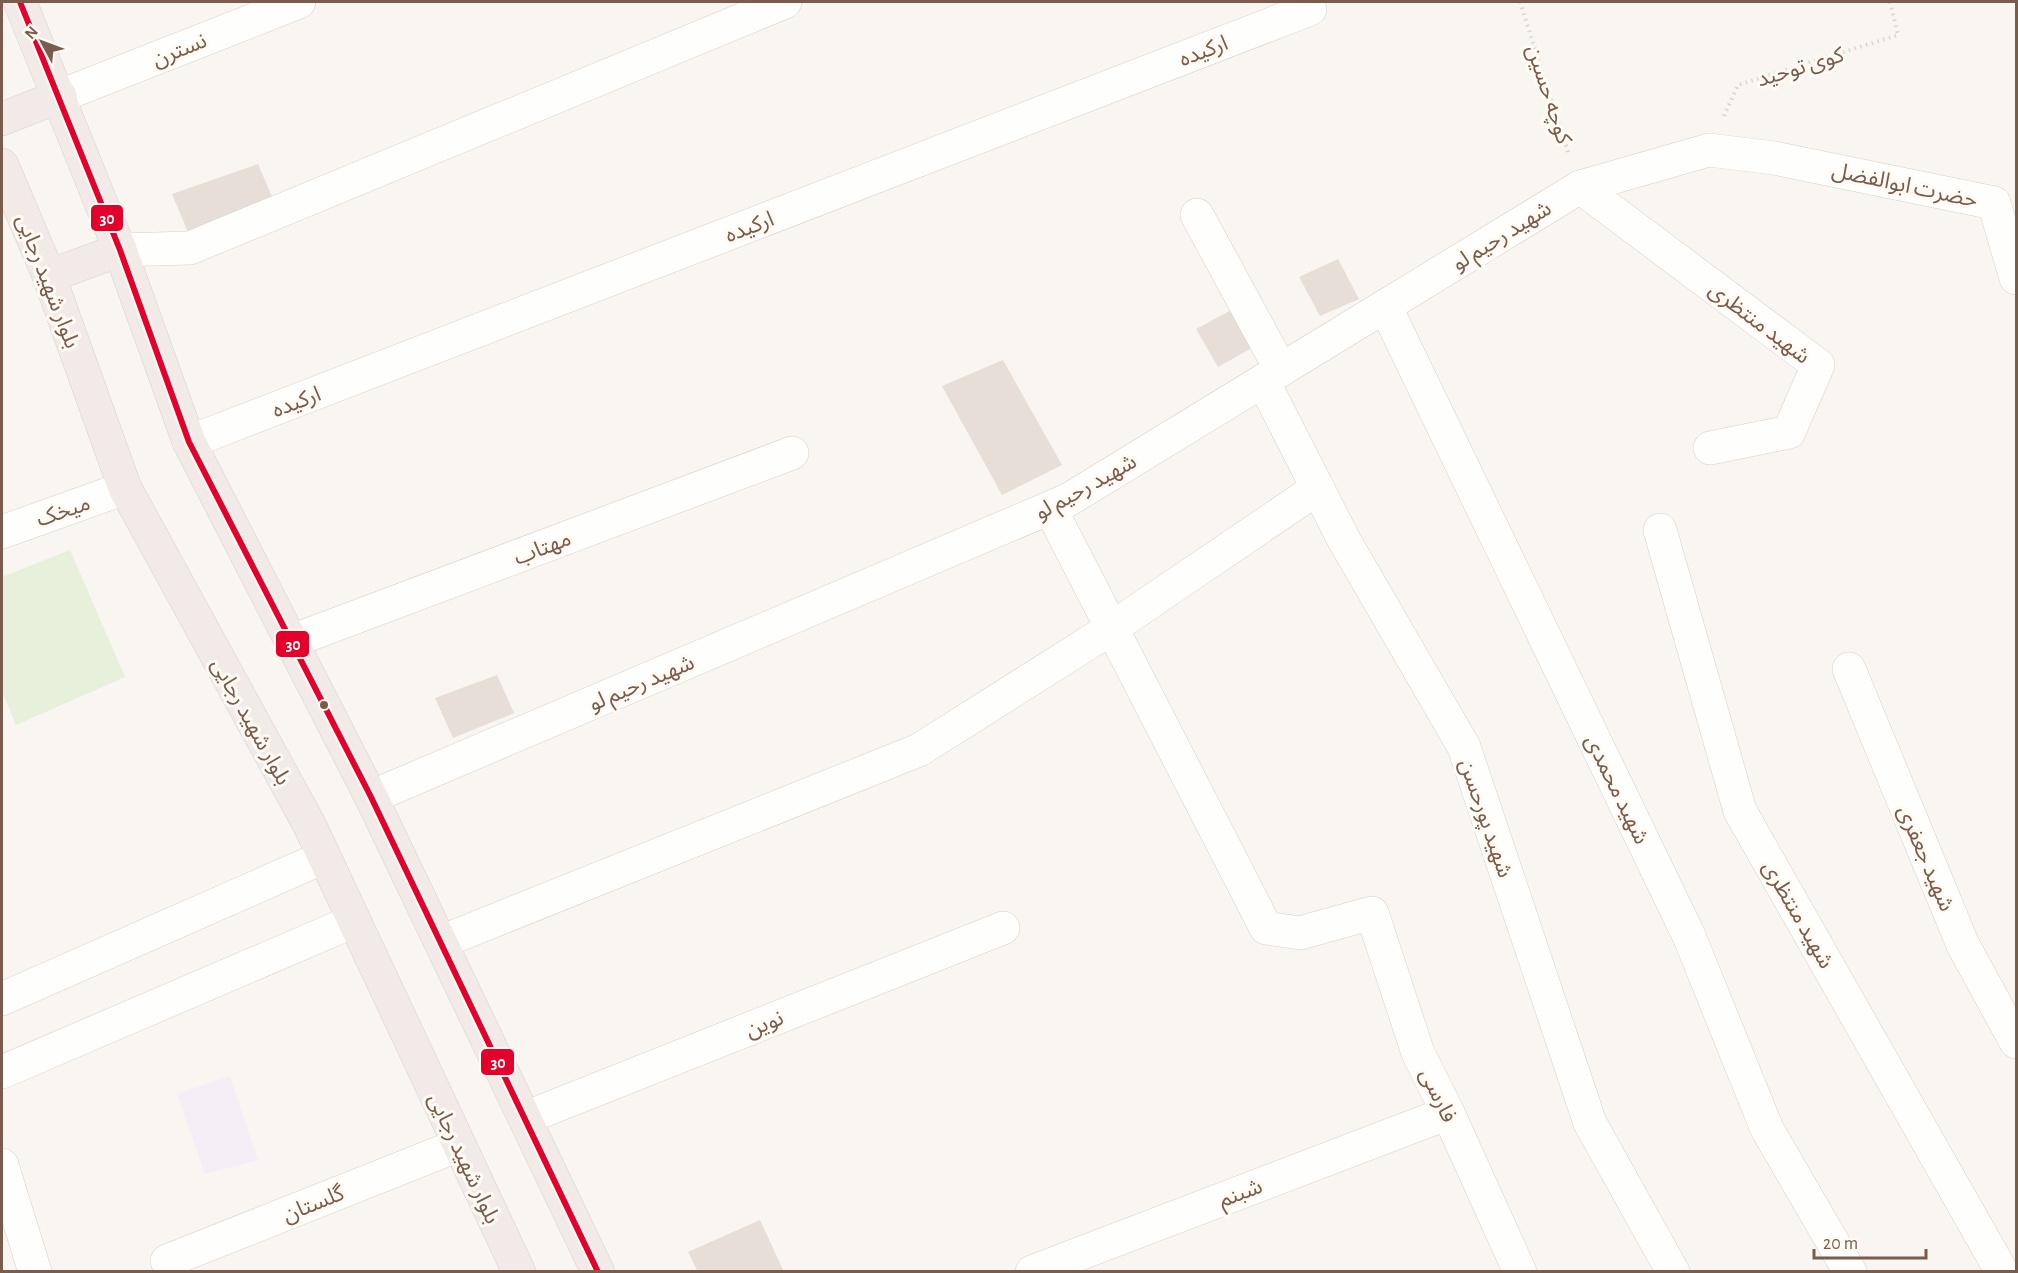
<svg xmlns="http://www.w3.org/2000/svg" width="2018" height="1273" viewBox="0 0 2018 1273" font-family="'Alegreya Sans','Noto Sans Arabic',sans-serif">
  <rect width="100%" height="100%" fill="#f9f5f0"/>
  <polygon fill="#f6eef6" points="230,1076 258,1160 205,1174 177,1094"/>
  <polygon fill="#e7f0db" points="70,550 125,677 16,725 2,691 2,577"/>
  <g fill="#e6ded7">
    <polygon points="258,164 276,206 191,239 172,194"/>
    <polygon points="1338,259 1359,299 1320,316 1299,277"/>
    <polygon points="1237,307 1259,344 1218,367 1196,329"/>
    <polygon points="1003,360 1062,465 1002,495 942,386"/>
    <polygon points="497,675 514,713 453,738 435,698"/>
    <polygon points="760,1220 784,1272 698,1272 688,1252"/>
  </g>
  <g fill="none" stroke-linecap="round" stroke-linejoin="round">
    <g stroke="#d7d1cb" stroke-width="34">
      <g id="minor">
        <polyline points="60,96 299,2"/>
        <polyline points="1580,187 1818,365 1789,432 1710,448"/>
        <polyline points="1197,215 1281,370"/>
        <polyline points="120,250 190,248 785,2"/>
        <polyline points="1385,306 1689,936 1767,1129 1850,1272"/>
        <polyline points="1263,381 1344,540 1464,747 1590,1123 1673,1272"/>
        <polyline points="189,442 1310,9"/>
        <polyline points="1050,508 1266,928 1300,933 1372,913 1418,1053 1448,1113 1520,1272"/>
        <polyline points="1660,530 1740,811 2002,1272"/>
        <polyline points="2,532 125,488"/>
        <polyline points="292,641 792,453"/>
        <polyline points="1849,669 1963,945 2016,1042"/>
        <polyline points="371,797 1068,500 1580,187 1709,150 1774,158 1994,203 2016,278"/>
        <polyline points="441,942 919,750 1112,628 1318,488"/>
        <polyline points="2,999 324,857"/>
        <polyline points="2,1072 354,921"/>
        <polyline points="525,1118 1003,928"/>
        <polyline points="2,1165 35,1272"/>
        <polyline points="167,1261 459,1145"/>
        <polyline points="1032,1272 1448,1113"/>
      </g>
    </g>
    <g stroke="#dad1cc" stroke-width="34">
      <g id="highway">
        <polyline points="20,2 120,250 189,442 371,797 598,1272"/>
        <polyline points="2,119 60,96"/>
        <polyline points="2,165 49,276 125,488 309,824 519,1272"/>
        <polyline points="49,276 120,250"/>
      </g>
    </g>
    <g stroke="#dcd5d0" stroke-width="4" stroke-dasharray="1.5 4.5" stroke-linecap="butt">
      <polyline points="1520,2 1569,155"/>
      <polyline points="1724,116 1738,85 1898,35 1890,2"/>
    </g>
    <use href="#minor" stroke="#fefefd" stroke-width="33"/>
    <use href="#highway" stroke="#f2eae7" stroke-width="33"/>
    <g stroke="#fffaf3" stroke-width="10">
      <polyline id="bus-1" points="20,2 120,250 189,442 371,797 598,1272"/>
    </g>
    <use href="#bus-1" stroke="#e4002b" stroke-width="6"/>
  </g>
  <circle fill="#7a5c4d" stroke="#fffaf3" stroke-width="2" cx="324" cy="705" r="5"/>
  <g text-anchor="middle" stroke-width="6" stroke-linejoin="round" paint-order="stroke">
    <g font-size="22" fill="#7a5c4d" stroke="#fffaf3">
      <text transform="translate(179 49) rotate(-22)" y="8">نسترن</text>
      <text transform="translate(1203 50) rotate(-21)" y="8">ارکیده</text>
      <text transform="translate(1800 66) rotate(-17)" y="8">کوی توحید</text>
      <text transform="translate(1550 94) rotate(72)" y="8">کوچه حسین</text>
      <text transform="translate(1905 184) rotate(12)" y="8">حضرت ابوالفضل</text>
      <text transform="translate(749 226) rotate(-21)" y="8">ارکیده</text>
      <text transform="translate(1501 235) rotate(-32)" y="8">شهید رحیم لو</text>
      <text transform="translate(49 281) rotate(69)" y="8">بلوار شهید رجایی</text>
      <text transform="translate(1760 322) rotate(37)" y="8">شهید منتظری</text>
      <text transform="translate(296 401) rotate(-21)" y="8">ارکیده</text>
      <text transform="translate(1085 486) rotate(-29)" y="8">شهید رحیم لو</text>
      <text transform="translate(63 510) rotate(-19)" y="8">میخک</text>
      <text transform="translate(542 547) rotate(-21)" y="8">مهتاب</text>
      <text transform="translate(641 682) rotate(-23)" y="8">شهید رحیم لو</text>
      <text transform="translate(252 721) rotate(61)" y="8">بلوار شهید رجایی</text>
      <text transform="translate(1618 789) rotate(64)" y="8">شهید محمدی</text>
      <text transform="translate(1487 818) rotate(71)" y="8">شهید پورحسن</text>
      <text transform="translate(1927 858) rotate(67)" y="8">شهید جعفری</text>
      <text transform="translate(1799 914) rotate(60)" y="8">شهید منتظری</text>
      <text transform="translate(764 1023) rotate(-22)" y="8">نوین</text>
      <text transform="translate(1439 1095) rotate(64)" y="8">فارسی</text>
      <text transform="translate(465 1158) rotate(65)" y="8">بلوار شهید رجایی</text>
      <text transform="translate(1240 1192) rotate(-21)" y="8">شبنم</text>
      <text transform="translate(313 1203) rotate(-22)" y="8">گلستان</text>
    </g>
  </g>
  <g stroke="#fffaf3" stroke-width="2">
    <rect x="90" y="204" width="34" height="28" rx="6" fill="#e4002b"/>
    <rect x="275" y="630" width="35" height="28" rx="6" fill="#e4002b"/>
    <rect x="480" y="1048" width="35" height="28" rx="6" fill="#e4002b"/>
  </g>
  <g font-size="16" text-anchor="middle" font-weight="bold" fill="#fff">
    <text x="107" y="224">30</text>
    <text x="293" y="650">30</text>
    <text x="498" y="1068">30</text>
  </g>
  <rect width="2018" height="1273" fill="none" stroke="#7a5c4d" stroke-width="6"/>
  <g transform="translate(42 42) rotate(311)" stroke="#fffaf3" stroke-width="4.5" paint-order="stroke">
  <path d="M0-4.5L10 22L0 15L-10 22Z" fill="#7a5c4d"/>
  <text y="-9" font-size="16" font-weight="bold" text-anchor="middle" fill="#7a5c4d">N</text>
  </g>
  <path d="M1814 1249v9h112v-9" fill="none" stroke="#7a5c4d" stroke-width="3"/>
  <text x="1823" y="1249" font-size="18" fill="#7a5c4d" stroke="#fffaf3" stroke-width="4.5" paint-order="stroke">20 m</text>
</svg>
